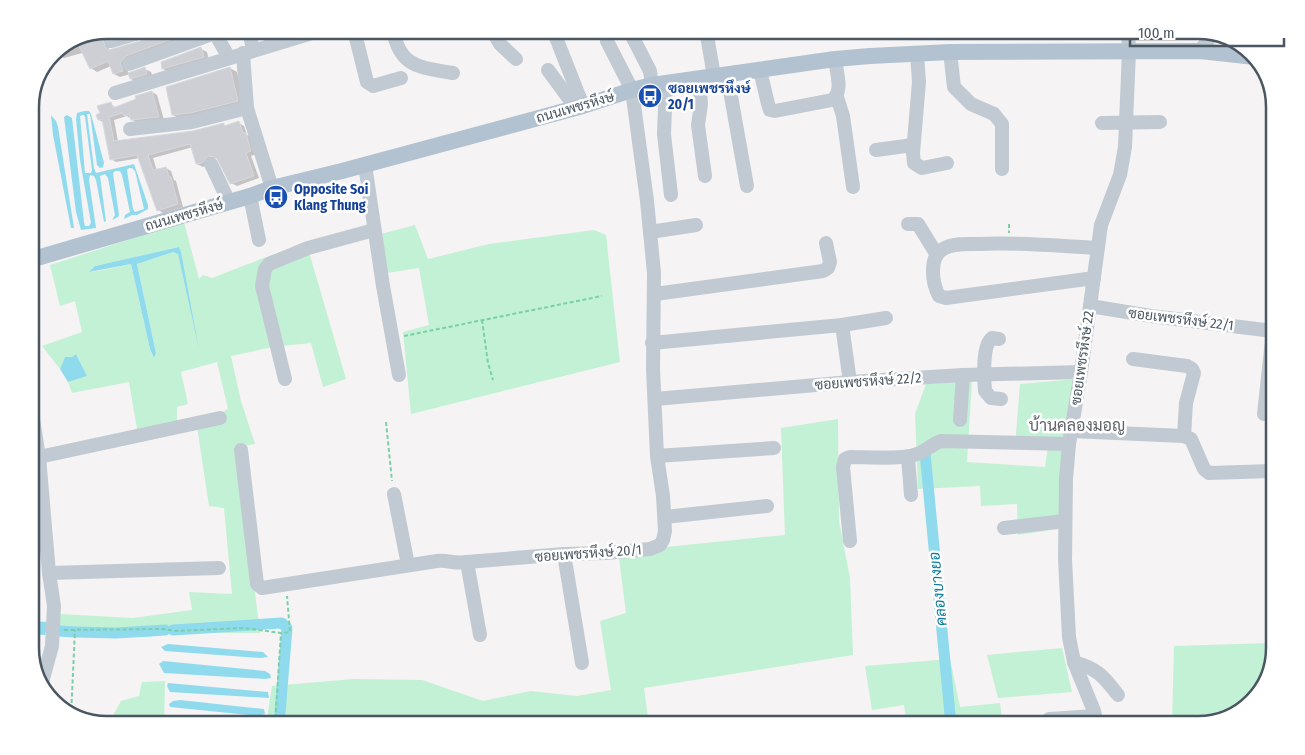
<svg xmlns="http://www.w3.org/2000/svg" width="1305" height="755" viewBox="0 0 1305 755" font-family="'Fira Sans Condensed',Sarabun,sans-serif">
  <rect width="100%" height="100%" fill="#f5f3f3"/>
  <g fill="#c3f1d5" fill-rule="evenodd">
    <path d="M 184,222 L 199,279 L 203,275 L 212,278 L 274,254 L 282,254 L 260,266 L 273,347 L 231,356 L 241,401 L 255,444 L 237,447 L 260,633 L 161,633 L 151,637 L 60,636 L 60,614 L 133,618 L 192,610 L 189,592 L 232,594 L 224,508 L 209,506 L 197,426 L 228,409 L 217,362 L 181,372 L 188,404 L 177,407 L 177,422 L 137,429 L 129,382 L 72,393 L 68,382 L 87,376 L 76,354 L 72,357 L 65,357 L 60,369 L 42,346 L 82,332 L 75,301 L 60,306 L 50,265 ZM 179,247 L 196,332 L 178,254 L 173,252 L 137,264 L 156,353 L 154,358 L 150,349 L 131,264 L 98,271 L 90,272 L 95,266 Z"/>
    <polygon points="415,225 428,259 489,244 594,230 606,235 620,362 411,414 403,332 429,325 419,268 387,273 381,234"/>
    <polygon points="309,252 346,379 323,387 311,343 281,346 268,288 267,273 278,264"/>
    <polygon points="1077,379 1061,481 1058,529 1018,535 1017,504 981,506 980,486 918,489 915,414 926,384 972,381 967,462 1045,467 1048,447 1018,445 1016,434 1020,384"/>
    <polygon points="838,419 839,521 850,578 853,655 644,688 649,725 266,725 272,686 353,679 422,680 483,701 530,691 577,696 611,690 600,621 626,613 619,558 666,547 785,535 781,428"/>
    <polygon points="1275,643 1275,649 1265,687 1237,715 1206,723 1206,720 1172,722 1174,646"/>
    <polygon points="1062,648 1072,692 998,698 987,655"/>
    <polygon points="950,659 960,707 1000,703 1003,725 907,725 904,705 872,710 865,666"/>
    <polygon points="165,681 164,725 108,725 121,701 139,696 142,682"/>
  </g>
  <g fill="#90daee" fill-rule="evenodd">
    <path d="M 84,111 L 89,111 L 91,114 L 104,163 L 103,167 L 100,168 L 97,165 L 90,114 L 87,114 L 94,168 L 96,173 L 134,164 L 148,205 L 148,209 L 137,215 L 132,215 L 124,219 L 125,215 L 130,212 L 122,175 L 120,171 L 115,171 L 113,173 L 119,215 L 118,217 L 112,220 L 115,215 L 108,178 L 105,174 L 100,176 L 106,221 L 104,222 L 96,180 L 94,176 L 90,175 L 89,180 L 96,228 L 81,230 L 76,212 L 64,117 L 67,115 L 72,118 L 84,222 L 85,226 L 89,226 L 91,223 L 80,160 L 76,119 L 77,113 ZM 82,115 L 84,115 L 85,117 L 92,170 L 91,173 L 85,173 L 80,116 ZM 129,168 L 132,168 L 135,171 L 144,209 L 135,212 L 133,209 L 127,170 Z"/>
    <polygon points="51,115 56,121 58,127 74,228 71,228 53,135"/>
    <polygon points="179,247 181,252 199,349 178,254 173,252 137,264 156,353 154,358 150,349 131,264 89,272 95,266"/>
    <polygon points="76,354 87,376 68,382 60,369 65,357 72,357"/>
    <polygon points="30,621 48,622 45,635 30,634"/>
    <polygon points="168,644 263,652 268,657 261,658 165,651 161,647"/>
    <polygon points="163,661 265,671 270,674 271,678 266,679 164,673 159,664"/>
    <polygon points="168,683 268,692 269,698 170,692 167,686"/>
    <polygon points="180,700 264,709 265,714 259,716 170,707 169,704 173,701"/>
    <polygon points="178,717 239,725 174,724 173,720"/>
  </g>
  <g fill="#0003">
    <polygon points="106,30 134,30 108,42 109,49 111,51 152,39 158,33 158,30 205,30 126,67 129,74 145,69 151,72 153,77 137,82 131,79 130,74 120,77 114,74 111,66 97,72 91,68 82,53 64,58 58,55 57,51"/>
    <polygon points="259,30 266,30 263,32 266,41 261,39"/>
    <polygon points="201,49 207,52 209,60 169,72 163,69 162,63"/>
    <polygon points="230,68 237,72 244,105 180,119 173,115"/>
    <polygon points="152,92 157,95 164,120 137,123 127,116 114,120 118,141 174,135 223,124 227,127 239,123 244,126 247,135 251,137 256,154 251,156 259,178 237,186 231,183 218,159 214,158 208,165 203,167 197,164 193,147 153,158 157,171 166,168 171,171 174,180 176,181 183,207 163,213 158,210 140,158 116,162 111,159 103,122 99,120 110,103 116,108"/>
  </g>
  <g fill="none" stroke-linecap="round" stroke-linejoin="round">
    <g stroke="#90daee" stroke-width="11">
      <polyline points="925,453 951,725"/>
      <polyline points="173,630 282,623 287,628 279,725"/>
      <polyline points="59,631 74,632"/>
      <polyline points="76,632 116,633 165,630"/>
    </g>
  </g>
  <g fill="#cdcfd5" stroke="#d7d9de">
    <polygon points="106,30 117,30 108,33 103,39 105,47 109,50 150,38 155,36 157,30 196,30 126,56 120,63 123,71 113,74 108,61 90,69 77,42"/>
    <polygon points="201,47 204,57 162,69 161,62"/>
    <polygon points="145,67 147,74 130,79 128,73"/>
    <polygon points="230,67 238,101 190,113 172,115 166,87"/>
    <polygon points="152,91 159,117 131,120 129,114 124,116 123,113 109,117 114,141 193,131 224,123 224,126 239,121 243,133 246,133 251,151 246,153 254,176 230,184 216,157 208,156 202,163 196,164 190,144 148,155 153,170 166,167 169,177 171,177 178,204 157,211 137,155 110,160 102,119 98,120 96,115 100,113 97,106 111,102 113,108 136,99 135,96"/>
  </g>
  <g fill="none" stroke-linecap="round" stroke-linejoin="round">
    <g stroke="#7ad0a6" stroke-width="2" stroke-dasharray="4 2.5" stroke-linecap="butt">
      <polyline points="1009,224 1009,233"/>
      <polyline points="482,320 488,363 493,380"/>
      <polyline points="404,336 602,296"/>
      <polyline points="386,422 392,481"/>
      <polyline points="64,630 164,629 174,631 244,628 281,633 290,632 287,596"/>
      <polyline points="71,716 75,630"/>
      <polyline points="275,725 281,633"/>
    </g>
    <g stroke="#c1cad2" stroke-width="14">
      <polyline points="249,30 253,50"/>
      <polyline points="354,30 367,82 373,86 401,78"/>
      <path d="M 393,30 C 400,68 420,67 453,73"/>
      <polyline points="492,30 500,44 516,59"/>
      <polyline points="553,30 583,106"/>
      <polyline points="629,30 650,71 652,85"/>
      <polyline points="706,30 714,76"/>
      <polyline points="111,41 148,30"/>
      <polyline points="1200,51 1212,34"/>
      <polyline points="950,52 954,87 971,104 994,114 1002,124 1002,169"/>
      <polyline points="243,53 247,108 272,188"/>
      <polyline points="917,54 919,82 913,153 914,163 922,168 947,163"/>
      <polyline points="129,64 215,33 229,58"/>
      <polyline points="548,70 576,108"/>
      <path d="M 760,70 L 768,104 L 770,110 L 775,111 L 832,100 C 844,92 836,71 835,59"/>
      <polyline points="727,74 747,186"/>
      <polyline points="699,78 701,104 698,125 705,176"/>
      <polyline points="666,83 664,134 671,195"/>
      <polyline points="115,93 322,30"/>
      <polyline points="837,97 843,116 853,187"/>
      <polyline points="1102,123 1160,122"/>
      <polyline points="130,129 192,122 247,108"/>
      <polyline points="876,150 913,145"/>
      <polyline points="211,164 229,202"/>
      <polyline points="365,165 383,286 399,375"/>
      <polyline points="250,196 259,240"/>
      <polyline points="908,224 918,224 937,255"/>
      <polyline points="650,232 696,225"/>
      <path d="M 1094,278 L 946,298 L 939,296 C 932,283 928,255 945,248 C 955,243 969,244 979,244 C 1019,242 1058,246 1098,248"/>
      <polyline points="655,294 823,271 828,268 830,262 826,243"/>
      <polyline points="1090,306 1151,316 1273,331"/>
      <polyline points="842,325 886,318"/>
      <path d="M 999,339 L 992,338 C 982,345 984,379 985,391 L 991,398 L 1001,399"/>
      <polyline points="652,343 842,325 850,382"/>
      <polyline points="1133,359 1187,366 1192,369 1194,373 1186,403 1184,436"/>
      <polyline points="285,379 262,286 265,269 269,264 308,248 374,230"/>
      <polyline points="655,399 850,382 963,375 1081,372"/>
      <polyline points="30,400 39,457 49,573 54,606 52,646 41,686"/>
      <polyline points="1264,414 1273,331 1275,325"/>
      <polyline points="960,420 963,375"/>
      <polyline points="1071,431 1184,436 1191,439 1204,469 1209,473 1275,471"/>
      <path d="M 241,450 L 257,584 L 262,588 L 437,561 C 449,560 454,564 467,562 L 564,554 L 606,553 L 650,549 L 660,545 L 663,540 L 665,531 L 663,496 L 657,456 L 653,369 L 654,273 L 647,201 L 632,90 L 607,41"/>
      <polyline points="657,456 774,448"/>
      <polyline points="39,457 220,418"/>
      <polyline points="908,457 911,495"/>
      <polyline points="394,494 408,565"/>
      <polyline points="665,517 767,506"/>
      <polyline points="1004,528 1064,521"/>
      <path d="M 850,541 L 843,467 L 845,459 L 850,457 C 868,457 901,460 917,454 C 926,451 932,444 941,441 L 1069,444"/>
      <polyline points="564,554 582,663"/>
      <polyline points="467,562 480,635"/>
      <polyline points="49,573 219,568"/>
      <path d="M 1074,662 C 1098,669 1103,676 1118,695"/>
      <polyline points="1049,719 1095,716"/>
      <polyline points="1097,725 1094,711 1074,662 1069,637 1065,559 1066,479 1069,444 1081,372 1101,225 1120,175 1125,147 1129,51 1128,30"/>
    </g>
    <polyline stroke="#b3c2d1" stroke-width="16" points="30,260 250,196 272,188 342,171 583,106 632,90 652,85 835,59 870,56 950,52 1200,51 1255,57"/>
  </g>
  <defs>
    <g id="bus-disc" transform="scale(1.25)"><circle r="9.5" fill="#1a4fb4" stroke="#fff"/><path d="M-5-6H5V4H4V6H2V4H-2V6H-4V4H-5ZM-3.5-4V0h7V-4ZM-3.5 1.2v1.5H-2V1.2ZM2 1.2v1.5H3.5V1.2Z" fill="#fff"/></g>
  </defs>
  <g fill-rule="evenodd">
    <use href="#bus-disc" x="650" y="96"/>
    <use href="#bus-disc" x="276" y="197"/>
  </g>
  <g text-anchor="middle" stroke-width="5" stroke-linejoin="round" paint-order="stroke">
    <g font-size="14" font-weight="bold" fill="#164399" stroke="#fff" text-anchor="start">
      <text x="668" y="93">ซอยเพชรหึงษ์<tspan x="668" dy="16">20/1</tspan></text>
      <text x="294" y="194">Opposite Soi<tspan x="294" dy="16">Klang Thung</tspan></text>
    </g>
    <g font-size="14" fill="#4a5661" stroke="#fff">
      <text transform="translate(575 107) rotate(-16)" y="5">ถนนเพชรหึงษ์</text>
      <text transform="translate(184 215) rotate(-16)" y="5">ถนนเพชรหึงษ์</text>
      <text transform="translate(1181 319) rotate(7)" y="5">ซอยเพชรหึงษ์ 22/1</text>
      <text transform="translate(1082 358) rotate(-82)" y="5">ซอยเพชรหึงษ์ 22</text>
      <text transform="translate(868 381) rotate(-4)" y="5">ซอยเพชรหึงษ์ 22/2</text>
      <text transform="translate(588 553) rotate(-4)" y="5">ซอยเพชรหึงษ์ 20/1</text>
    </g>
    <g font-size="15" font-style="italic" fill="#0c7c9b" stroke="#fff">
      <text transform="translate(938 589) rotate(-96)" y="5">คลองบางยอ</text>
    </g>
    <g font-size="16" fill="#5f6368" stroke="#fff">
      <text x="1077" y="431">บ้านคลองมอญ</text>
    </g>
  </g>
  <path d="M0 0H1305V755H0ZM107 39H1198A68 68 0 0 1 1266 107V648A68 68 0 0 1 1198 716H107A68 68 0 0 1 39 648V107A68 68 0 0 1 107 39Z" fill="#fff" fill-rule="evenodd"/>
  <path fill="none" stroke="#4a5661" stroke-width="2.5" d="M107 39H1198A68 68 0 0 1 1266 107V648A68 68 0 0 1 1198 716H107A68 68 0 0 1 39 648V107A68 68 0 0 1 107 39Z"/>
  <path d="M1130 38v8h154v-8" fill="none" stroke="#4a5661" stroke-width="2.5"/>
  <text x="1138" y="38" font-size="15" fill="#4a5661" stroke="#ffffff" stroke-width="4" paint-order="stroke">100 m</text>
</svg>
